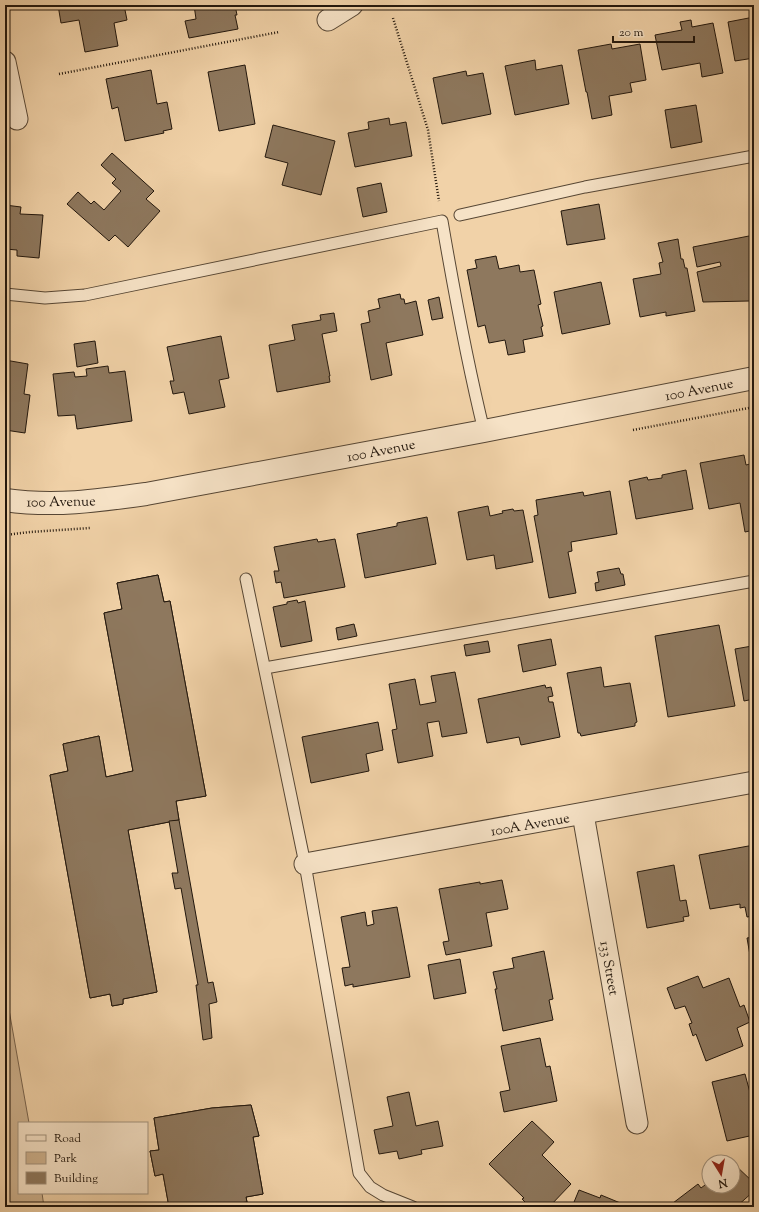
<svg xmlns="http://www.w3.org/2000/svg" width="759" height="1212" viewBox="0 0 759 1212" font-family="'Sorts Mill Goudy',serif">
  <rect width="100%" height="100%" fill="#f1d2a8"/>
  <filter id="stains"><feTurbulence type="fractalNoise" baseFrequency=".005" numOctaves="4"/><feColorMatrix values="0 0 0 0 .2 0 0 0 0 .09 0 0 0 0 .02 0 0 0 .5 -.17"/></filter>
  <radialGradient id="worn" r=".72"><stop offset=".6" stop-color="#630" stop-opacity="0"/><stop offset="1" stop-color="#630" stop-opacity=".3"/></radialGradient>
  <polygon fill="#ceb28e" stroke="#78644e" points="5,987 29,1123 19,1123 19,1193 42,1193 44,1207 5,1207"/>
  <g fill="#8e785e" stroke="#22170d">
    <polygon points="58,5 124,5 127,20 114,23 118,46 85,52 79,20 61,23"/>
    <polygon points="194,5 235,5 237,15 235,15 238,29 189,38 185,21 196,19"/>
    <polygon points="754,17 754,58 735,61 728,22"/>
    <polygon points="691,20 692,27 713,23 723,73 702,77 700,63 662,70 655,35 682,30 680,22"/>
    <polygon points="611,44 612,49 640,44 646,80 630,83 632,92 609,96 612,115 592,119 587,92 586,92 578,50"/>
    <polygon points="535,60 536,70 562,65 569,104 515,115 505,66"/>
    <polygon points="245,65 255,124 219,131 208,72"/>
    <polygon points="151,70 157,104 167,102 172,129 163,131 164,133 125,141 118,107 112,109 106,79"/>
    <polygon points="466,71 467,76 483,73 491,114 442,124 433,78"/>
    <polygon points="696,105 702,142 671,148 665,110"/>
    <polygon points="389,118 390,125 406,122 412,156 355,167 348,133 369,129 368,122"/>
    <polygon points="273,125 335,141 321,195 282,185 288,163 265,157"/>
    <polygon points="112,153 154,191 146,199 160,211 128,247 115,235 109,241 67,204 78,192 91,204 94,201 104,210 121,191 112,183 116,179 101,165"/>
    <polygon points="381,183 387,212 363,217 357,188"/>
    <polygon points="599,204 605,239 567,245 561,211"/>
    <polygon points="5,205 21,207 20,214 43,215 39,258 17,256 17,250 5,249"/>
    <polygon points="754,235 754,300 749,301 703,302 697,272 721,266 720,262 697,267 693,247"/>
    <polygon points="678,239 681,259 683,259 685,268 687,268 695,311 666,316 666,312 640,317 633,279 661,274 659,263 663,262 658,243"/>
    <polygon points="496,256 499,269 519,265 520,272 534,270 541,304 538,305 543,326 541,327 543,336 523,340 525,352 508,355 505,340 489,343 485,325 478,327 467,270 477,268 475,260"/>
    <polygon points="601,282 610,324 562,334 554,292"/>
    <polygon points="400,294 401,299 404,299 405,304 416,301 423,335 386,343 392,375 371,380 361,324 370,322 368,311 380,308 378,299"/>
    <polygon points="439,297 443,318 432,320 428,300"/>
    <polygon points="334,313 337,331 322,334 330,376 329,376 330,382 277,392 269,345 295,340 292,325 321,320 320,315"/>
    <polygon points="221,336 229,378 219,380 225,407 189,414 184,392 173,394 170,381 174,381 167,347"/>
    <polygon points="95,341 98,363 77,367 74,344"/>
    <polygon points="5,360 28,364 24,394 30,395 25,433 5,430 8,404 5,404"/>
    <polygon points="108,366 109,373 125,371 132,421 77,429 75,415 58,416 53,374 74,372 75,377 87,376 86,369"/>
    <polygon points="744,455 746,465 754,463 754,530 745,532 740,503 709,509 700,463"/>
    <polygon points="686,470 693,509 636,519 629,481 647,477 648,480 662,478 662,475"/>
    <polygon points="610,491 617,534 571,542 572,551 568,552 576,593 549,598 534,516 538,515 536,500 583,492 584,496"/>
    <polygon points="488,506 490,516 503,513 502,511 513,509 514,511 523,510 533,562 496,569 494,555 467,560 458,512"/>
    <polygon points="427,517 436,564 365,578 357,534 397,526 397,523"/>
    <polygon points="317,539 318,542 335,539 345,587 284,598 281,582 276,583 274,571 279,571 274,547"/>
    <polygon points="619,568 621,574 623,574 625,585 596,591 595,583 599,582 597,572"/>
    <polygon points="158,575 164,602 170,601 206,796 176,801 179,820 128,830 157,992 123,999 123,1004 112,1006 110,994 90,998 50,775 68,771 63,744 99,736 106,777 133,771 104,613 122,609 117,583"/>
    <polygon points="158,575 164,602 170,601 206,796 176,801 179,820 128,830 157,992 123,999 123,1004 112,1006 110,994 90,998 50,775 68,771 63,744 99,736 106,777 133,771 104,613 122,609 117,583"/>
    <polygon points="297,600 298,603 305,601 312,641 281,647 273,607 287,604 287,602"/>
    <polygon points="354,624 357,636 338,640 336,628"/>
    <polygon points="719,625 735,706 668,717 655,636"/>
    <polygon points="551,639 556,665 523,672 518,645"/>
    <polygon points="754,639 754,699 744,701 735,649 752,646 751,640"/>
    <polygon points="488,641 490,652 466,656 464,645"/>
    <polygon points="601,667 604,687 630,683 637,722 635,723 635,726 581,736 580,733 578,733 567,673"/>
    <polygon points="455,672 467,733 442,737 439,721 427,723 433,756 398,763 392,730 397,729 389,684 415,679 420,705 436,702 431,676"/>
    <polygon points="545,685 546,688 551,687 553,696 548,697 549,702 553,702 560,737 521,745 519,737 487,743 478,699"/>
    <polygon points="378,722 383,750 366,754 369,771 311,783 302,737"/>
    <polygon points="179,820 208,983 213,982 217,1002 209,1004 212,1038 203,1040 196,985 198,985 181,888 175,889 172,873 178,873 169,821"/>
    <polygon points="754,845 754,916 747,917 745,907 740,908 740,904 710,909 699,855"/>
    <polygon points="674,865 680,901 686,900 689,916 683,917 684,921 647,928 637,872"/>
    <polygon points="502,880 508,909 486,913 492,946 446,955 443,942 449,941 439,889 480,882 480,884"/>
    <polygon points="397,907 410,977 353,987 353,984 345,986 342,968 350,967 341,917 365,912 367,926 374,924 372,911"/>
    <polygon points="754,937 754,961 751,961 747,938"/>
    <polygon points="544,951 553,999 549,1000 553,1020 503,1031 495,989 497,989 493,972 514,968 512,958"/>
    <polygon points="460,959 466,993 434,999 428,965"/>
    <polygon points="698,976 703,988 729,978 740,1007 744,1005 750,1022 737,1028 743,1046 706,1061 696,1034 693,1036 689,1024 692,1023 685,1006 675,1009 667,988"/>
    <polygon points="540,1038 546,1067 550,1066 557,1101 504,1112 500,1092 510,1090 501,1046"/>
    <polygon points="745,1074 752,1100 754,1099 754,1135 727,1141 712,1082"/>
    <polygon points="409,1092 416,1126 438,1121 443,1146 421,1150 422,1154 399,1159 397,1151 379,1154 374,1130 393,1126 387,1097"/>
    <polygon points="251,1105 259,1136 253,1137 263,1194 246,1197 247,1202 214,1207 169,1207 163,1174 155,1176 150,1151 159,1150 154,1118 212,1108"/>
    <polygon points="251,1105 259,1136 253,1137 263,1194 246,1197 247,1202 214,1207 169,1207 163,1174 155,1176 150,1151 159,1150 154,1118 212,1108"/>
    <polygon points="532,1121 554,1142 542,1155 571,1184 549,1207 530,1207 522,1199 524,1198 489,1164"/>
    <polygon points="733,1163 754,1183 754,1191 736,1207 676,1207 673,1203 698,1184 701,1188 709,1182 709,1186 733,1186"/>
    <polygon points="579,1190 600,1198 601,1195 630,1207 572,1207"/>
  </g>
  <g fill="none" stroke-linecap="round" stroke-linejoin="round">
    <g stroke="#564634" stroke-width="13">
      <g id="service">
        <polyline points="460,215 585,187 754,156"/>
        <path d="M 5,294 L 45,298 L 85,295 L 442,221 C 454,291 467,362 484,431"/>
        <polyline points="246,579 305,864 359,1173 370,1187 383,1195 413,1207"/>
        <polyline points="265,668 754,581"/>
      </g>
    </g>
    <g stroke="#564634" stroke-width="23">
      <g id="minor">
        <polyline points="328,20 352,5"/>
        <polyline points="5,62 17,119"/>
        <polyline points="583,814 637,1123"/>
        <polyline points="305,864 754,782"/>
      </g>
    </g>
    <g stroke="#564634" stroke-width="24">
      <path id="tertiary" d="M 5,500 C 54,507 97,501 146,494 L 484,431 L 754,378"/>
    </g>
    <g stroke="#22170d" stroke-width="2.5" stroke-dasharray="1 2" stroke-linecap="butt">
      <polyline points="393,18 428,130 439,201"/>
      <polyline points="59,74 279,32"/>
      <polyline points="633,430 754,407"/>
      <polyline points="5,535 30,532 90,528"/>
    </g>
    <use href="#service" stroke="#f6e2c6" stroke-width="11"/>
    <use href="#minor" stroke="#f6e2c6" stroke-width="21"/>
    <use href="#tertiary" stroke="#f6e2c6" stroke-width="22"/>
  </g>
  <g text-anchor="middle" stroke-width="3.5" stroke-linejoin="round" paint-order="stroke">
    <g font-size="14" fill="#22170d" stroke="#f6e2c6">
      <text transform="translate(699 389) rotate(-11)" y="5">100 Avenue</text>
      <text transform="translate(381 450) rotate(-11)" y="5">100 Avenue</text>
      <text transform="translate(61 501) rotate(-1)" y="5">100 Avenue</text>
      <text transform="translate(530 824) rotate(-10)" y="5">100A Avenue</text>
      <text transform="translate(610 968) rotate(80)" y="5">133 Street</text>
    </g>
  </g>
  <rect width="759" height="1212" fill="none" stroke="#f1d2a8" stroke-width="20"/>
  <rect x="6" y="6" width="747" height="1200" fill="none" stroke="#22170d" stroke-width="2"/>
  <rect x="10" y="10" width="739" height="1192" fill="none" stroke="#22170d"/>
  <rect x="18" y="1122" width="130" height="72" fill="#f6e2c6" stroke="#a1917c"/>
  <rect x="26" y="1135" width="20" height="6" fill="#f6e2c6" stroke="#a1917c"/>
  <text x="54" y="1142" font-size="12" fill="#22170d">Road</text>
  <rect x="26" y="1152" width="20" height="12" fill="#ceb28e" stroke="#a1917c"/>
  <text x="54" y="1162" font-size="12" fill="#22170d">Park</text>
  <rect x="26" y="1172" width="20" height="12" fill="#8e785e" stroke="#a1917c"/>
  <text x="54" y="1182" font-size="12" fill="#22170d">Building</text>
  <g transform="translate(721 1174) rotate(169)"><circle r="19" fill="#f6e2c6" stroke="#a1917c"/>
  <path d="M0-3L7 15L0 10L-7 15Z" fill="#8f2418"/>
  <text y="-6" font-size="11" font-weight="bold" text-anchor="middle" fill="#22170d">N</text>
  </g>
  <path d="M613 36v6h81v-6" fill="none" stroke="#22170d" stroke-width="2"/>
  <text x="619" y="36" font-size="12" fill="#22170d" stroke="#f6e2c6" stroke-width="3" paint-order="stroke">20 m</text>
  <rect width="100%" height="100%" filter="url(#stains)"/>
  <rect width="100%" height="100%" fill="url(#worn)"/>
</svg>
